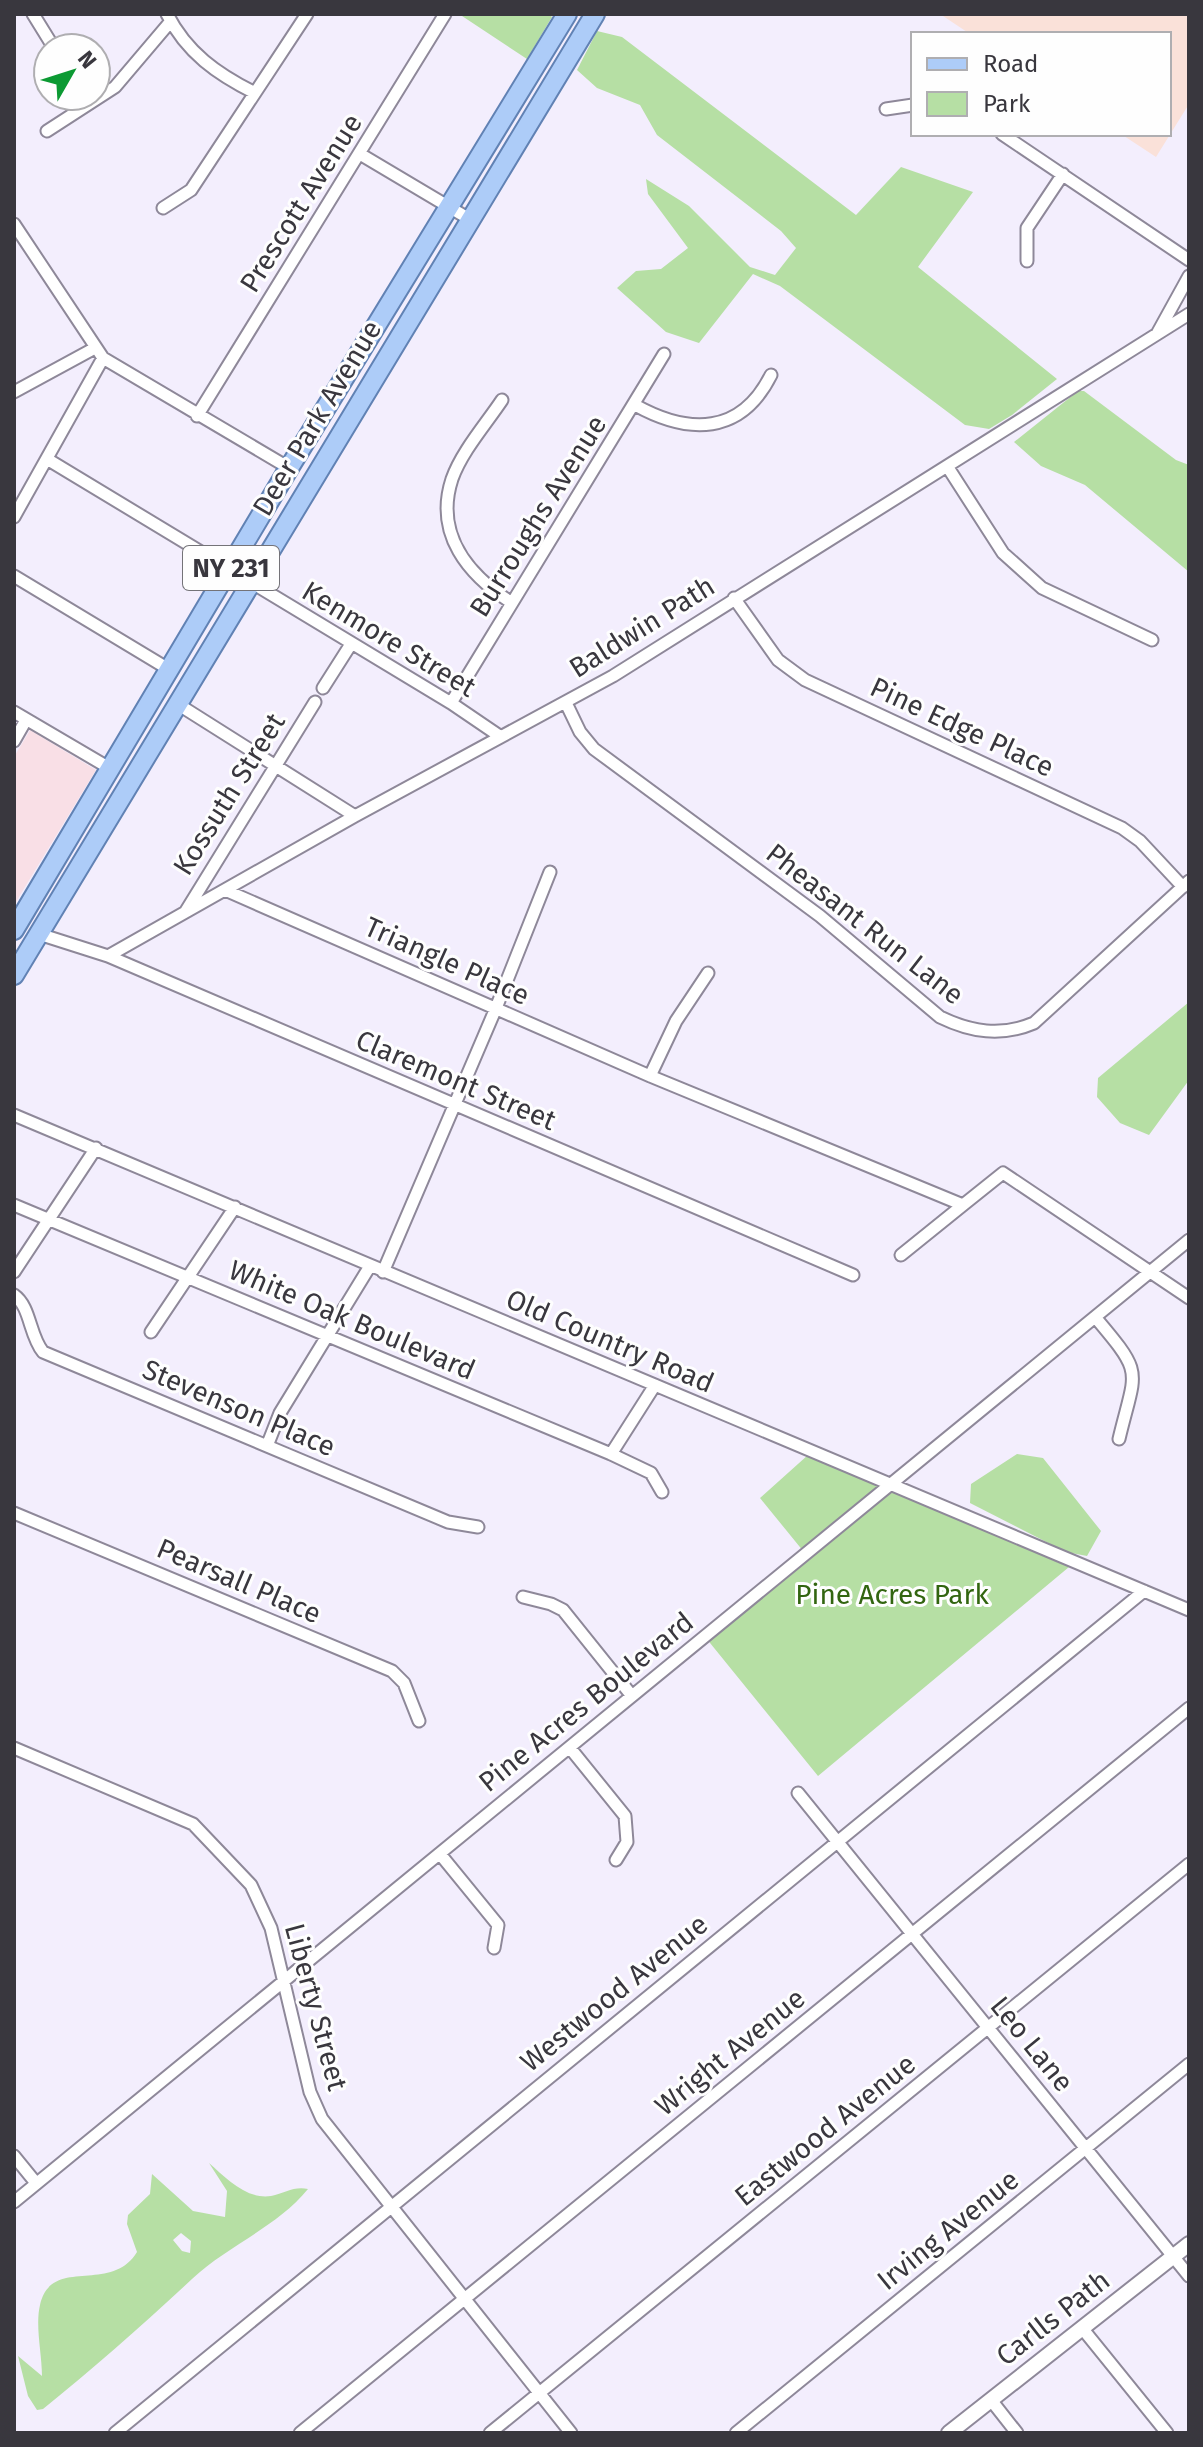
<svg xmlns="http://www.w3.org/2000/svg" width="1203" height="2447" viewBox="0 0 1203 2447" font-family="'Fira Sans',sans-serif">
<rect width="100%" height="100%" fill="#f3eefd"/>
<!-- commercial -->
<path fill="#f9dfe6" d="M30 730 96 770 14 905V757Z"/>
<!-- education -->
<path fill="#fae1d9" d="M940 14H1189V104L1156 157 1121 134H1169V34H970Z"/>
<!-- green -->
<path fill="#b6dfa4" fill-rule="evenodd" d="M459 14H549L552 17 527 59Z
M597 31 622 37 856 215 901 167 973 192 918 267 1057 379 1012 415 989 429 965 425 780 286 753 274 699 343 666 332 617 288 636 271 661 269 688 248 648 194 646 179 689 206 750 267 775 275 796 248 781 231 657 135 640 105 597 88 577 70Z
M1078 391H1084L1176 460 1189 465V572L1085 485 1041 466 1014 442Z
M1189 1002V1080L1149 1135 1120 1123 1097 1097 1098 1078Z
M1017 1454 1043 1458 1101 1531 1087 1556 1066 1552 970 1503 971 1484Z
M808 1455 1069 1567 818 1776 706 1638 808 1557 760 1498Z
M209 2163C226 2178 247 2200 271 2196 285 2193 294 2186 308 2189 276 2228 228 2245 192 2279 144 2324 95 2367 43 2409L37 2410 28 2396 18 2356 42 2376C42 2354 35 2326 40 2305 51 2255 111 2295 137 2252L127 2224 128 2215 150 2194 152 2174 193 2211 225 2217 227 2191ZM181 2233 191 2241 190 2253 182 2251 173 2240Z"/>
<g fill="none" stroke-linecap="round" stroke-linejoin="round">
<!-- minor casing -->
<g stroke="#8e8899" stroke-width="15">
<path id="minor" d="M33 14 54 48
M167 14C187 53 217 74 255 93
M886 109 913 105
M47 131 115 87 171 21
M1002 134 1189 260
M360 154 471 220
M163 208 191 190 307 14
M14 224 103 358 289 468
M1027 261V228L1063 174
M1157 334 1189 276
M14 392 95 348
M502 400C486 424 462 451 452 479 434 534 468 575 512 603
M635 405C689 435 741 435 771 375
M197 416 445 14
M47 459 451 703 501 737
M947 466 1003 553 1042 588 1152 640
M14 517 103 358
M14 576 170 670
M734 598 778 660 805 680 1122 828 1140 841 1183 887
M323 688 351 644
M176 703 355 816
M451 703 664 354
M566 703 580 732 594 749 820 916 940 1017C971 1032 1001 1037 1034 1023L1189 881
M14 712 111 769
M14 741 26 720
M225 890 650 1076 963 1205 901 1255
M186 911 315 702
M39 934 108 956 853 1275
M108 956 355 816 613 676 1189 314
M650 1076 676 1021 708 973
M14 1115 1189 1610
M14 1205 611 1454 651 1473 662 1492
M963 1205 1003 1173 1189 1298
M14 1272 96 1148
M383 1272 496 1008 550 872
M14 1295C31 1307 29 1335 43 1352L448 1522 478 1527
M1095 1317C1145 1376 1136 1368 1119 1439
M151 1332 235 1207
M267 1446 280 1413 370 1266
M611 1454 655 1385
M14 1513 392 1671 404 1683 419 1721
M523 1597 551 1604 563 1610 632 1696
M14 1748 193 1824 251 1885 271 1928 310 2092 322 2119 571 2433
M570 1748 625 1816 627 1842 616 1860
M798 1793 1189 2276
M440 1854 498 1925 494 1948
M14 2156 36 2183
M14 2202 1189 1240
M1082 2328 1167 2433
M991 2400 1017 2433
M115 2433 1144 1591
M300 2433 1189 1708
M490 2433 1189 1864
M736 2433 1189 2064"/>
</g>
<!-- tertiary casing -->
<g stroke="#8e8899" stroke-width="18">
<path id="tertiary" d="M949 2433 1189 2244"/>
</g>
<!-- primary casing -->
<g stroke="#6182b4" stroke-width="22">
<path id="primary" d="M14 930 289 468 567 14
M14 975 595 14"/>
</g>
<!-- minor -->
<use href="#minor" stroke="#fff" stroke-width="11"/>
<!-- tertiary -->
<use href="#tertiary" stroke="#fff" stroke-width="14"/>
<!-- primary -->
<use href="#primary" stroke="#adccf8" stroke-width="18"/>
</g>
<g text-anchor="middle" dominant-baseline="central" stroke-width="6" stroke-linejoin="round" paint-order="stroke">
<!-- shield labels -->
<rect fill="#fefefe" stroke="#747378" stroke-width="2" x="183" y="546" width="96" height="44" rx="6"/>
<g font-size="26" font-weight="bold" fill="#39373e">
<text x="231" y="568">NY 231</text>
</g>
<!-- street labels -->
<g font-size="28" fill="#39373e" stroke="#fefefe">
<text transform="translate(301 203) rotate(-58)">Prescott Avenue</text>
<text transform="translate(317 418) rotate(-59)">Deer Park Avenue</text>
<text transform="translate(538 516) rotate(-58)">Burroughs Avenue</text>
<text transform="translate(642 627) rotate(-32)">Baldwin Path</text>
<text transform="translate(389 639) rotate(31)">Kenmore Street</text>
<text transform="translate(962 727) rotate(25)">Pine Edge Place</text>
<text transform="translate(229 794) rotate(-58)">Kossuth Street</text>
<text transform="translate(865 924) rotate(38)">Pheasant Run Lane</text>
<text transform="translate(447 961) rotate(24)">Triangle Place</text>
<text transform="translate(456 1080) rotate(23)">Claremont Street</text>
<text transform="translate(352 1320) rotate(23)">White Oak Boulevard</text>
<text transform="translate(610 1341) rotate(23)">Old Country Road</text>
<text transform="translate(239 1408) rotate(23)">Stevenson Place</text>
<text transform="translate(239 1581) rotate(23)">Pearsall Place</text>
<text transform="translate(586 1702) rotate(-39)">Pine Acres Boulevard</text>
<text transform="translate(614 1993) rotate(-39)">Westwood Avenue</text>
<text transform="translate(316 2007) rotate(75)">Liberty Street</text>
<text transform="translate(1032 2044) rotate(51)">Leo Lane</text>
<text transform="translate(730 2052) rotate(-39)">Wright Avenue</text>
<text transform="translate(825 2130) rotate(-39)">Eastwood Avenue</text>
<text transform="translate(948 2230) rotate(-39)">Irving Avenue</text>
<text transform="translate(1053 2318) rotate(-38)">Carlls Path</text>
</g>
<!-- park labels -->
<g font-size="28" fill="#326510" stroke="#fefefe">
<text x="892" y="1594">Pine Acres Park</text>
</g>
</g>
<!-- border -->
<rect width="1203" height="2447" fill="none" stroke="#39373e" stroke-width="32"/>
<!-- legend -->
<rect x="911" y="32" width="260" height="104" fill="#fefefe" stroke="#afaeb1" stroke-width="2"/>
<rect x="927" y="58" width="40" height="12" fill="#adccf8" stroke="#afaeb1" stroke-width="2"/>
<text x="983" y="72" font-size="24" fill="#39373e">Road</text>
<rect x="927" y="92" width="40" height="24" fill="#b6dfa4" stroke="#afaeb1" stroke-width="2"/>
<text x="983" y="112" font-size="24" fill="#39373e">Park</text>
<!-- north arrow -->
<g transform="translate(72 72) rotate(51)"><circle r="38" fill="#fefefe" stroke="#afaeb1" stroke-width="2"/>
<path d="M0-6L14 30L0 20L-14 30Z" fill="#0c9a33"/>
<text y="-12" font-size="22" font-weight="bold" text-anchor="middle" fill="#39373e">N</text>
</g>
</svg>
